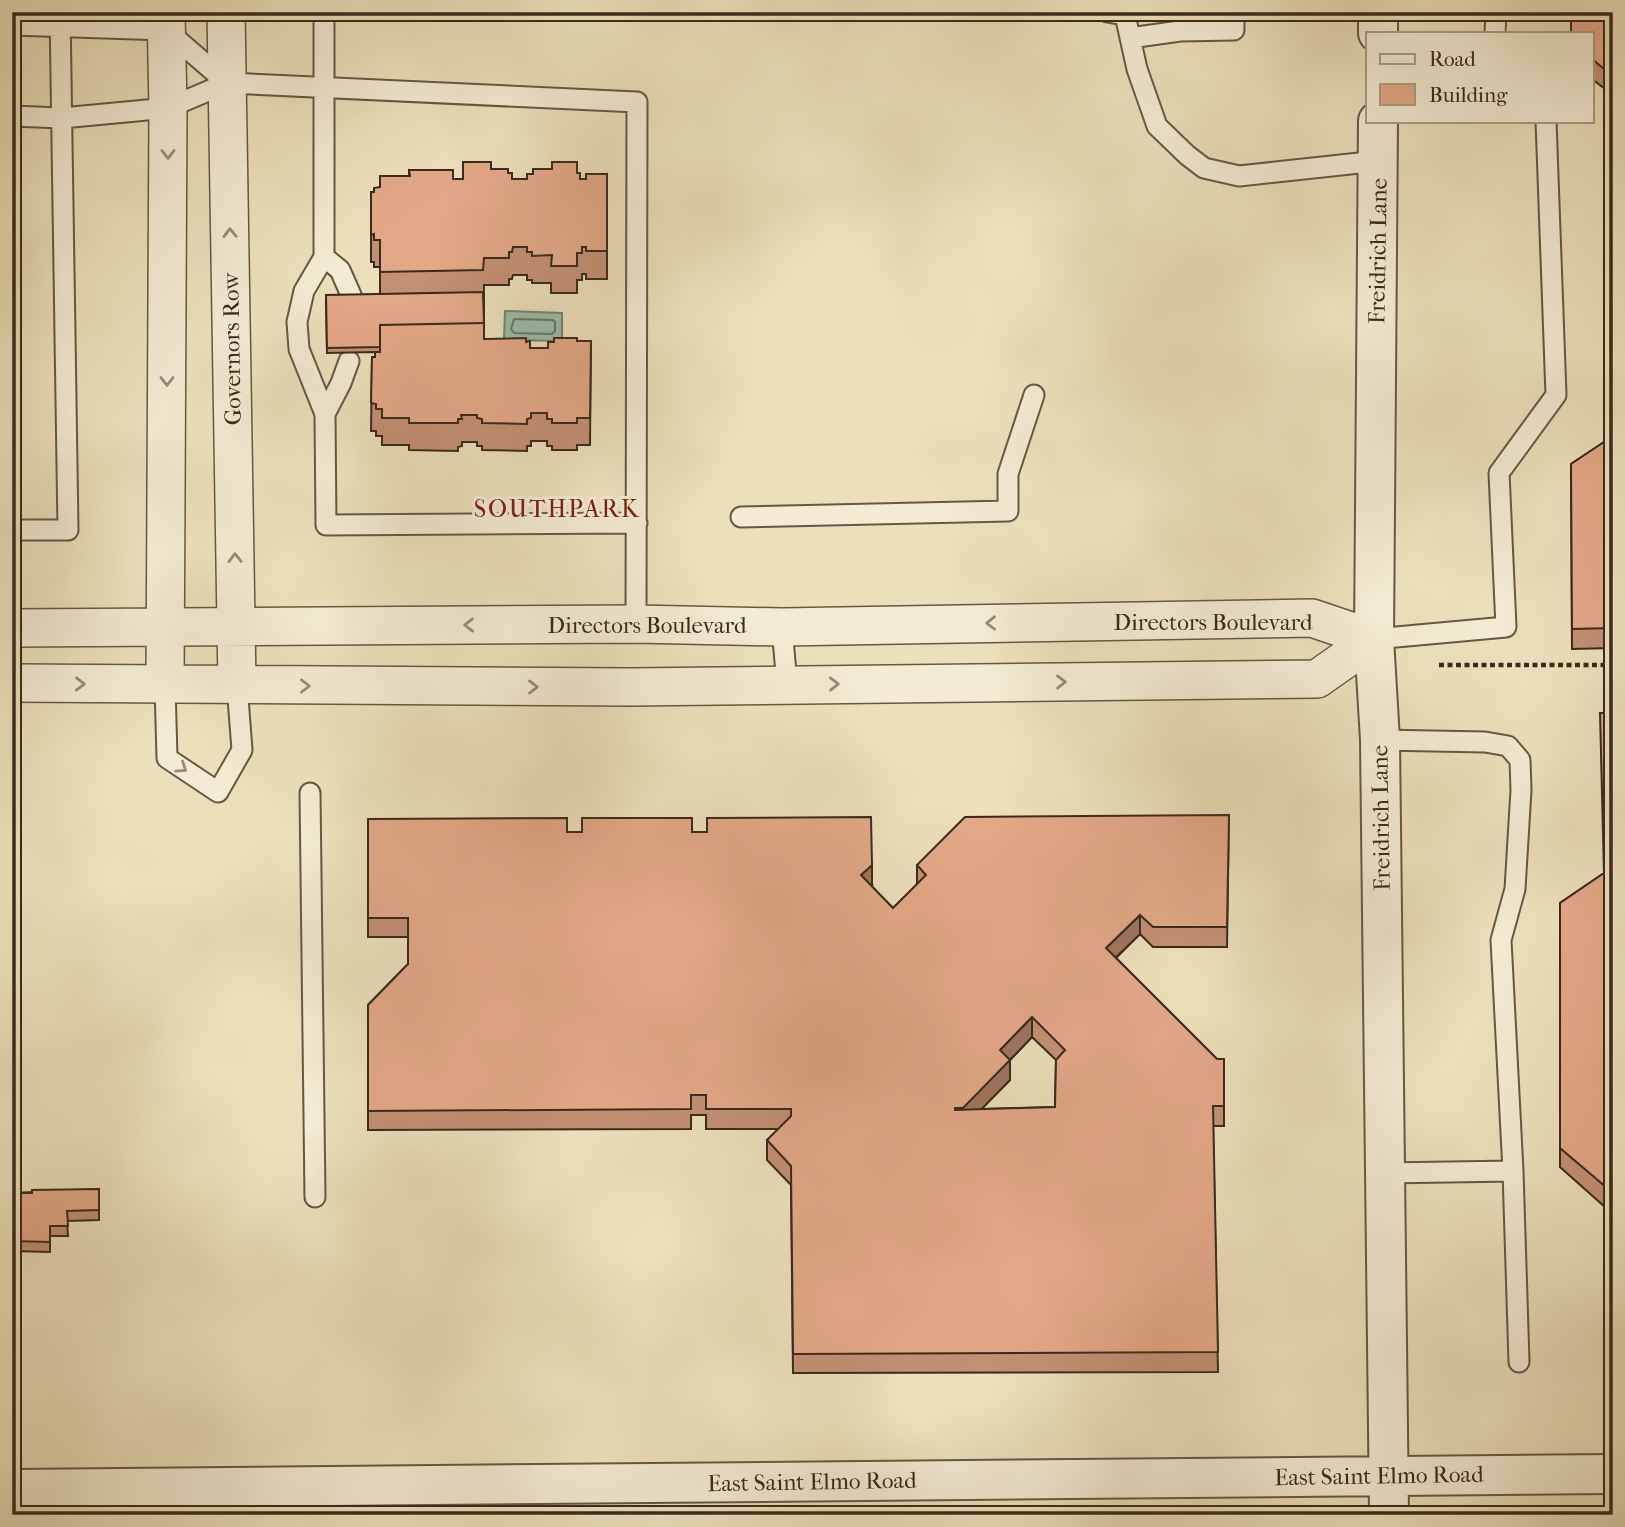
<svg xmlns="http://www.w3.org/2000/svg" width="1625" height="1527" viewBox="0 0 1625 1527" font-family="'IM FELL French Canon',serif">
<rect width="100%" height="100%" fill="#ece0bc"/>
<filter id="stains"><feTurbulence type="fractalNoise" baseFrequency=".00286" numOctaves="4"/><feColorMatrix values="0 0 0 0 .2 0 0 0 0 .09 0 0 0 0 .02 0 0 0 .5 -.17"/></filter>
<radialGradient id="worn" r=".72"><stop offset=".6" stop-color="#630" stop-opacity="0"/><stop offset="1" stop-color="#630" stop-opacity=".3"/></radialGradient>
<!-- water -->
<path fill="#99bdac" stroke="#738272" stroke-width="2" d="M505 311 562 313V341L504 340Z"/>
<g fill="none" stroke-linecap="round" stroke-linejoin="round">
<!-- shore -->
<path stroke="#6a7464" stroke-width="2" d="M514 319 553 320 555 322V331L552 334 514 333 511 329Z"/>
<!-- service casing -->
<g stroke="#665844" stroke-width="23">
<path id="service" d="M324 12V257L304 291 297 322 299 349 325 414 326 525 637 523
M1107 12 1125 15 1137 69 1157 126 1187 155 1204 168 1239 176 1378 161
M12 25 166 30 226 82
M1495 33 1496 12
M1130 38 1180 31 1234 30V12
M12 116 62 118 168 108 227 83 637 102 636 624
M324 257 340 270 351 295
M325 414 341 383 349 361
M741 517 1008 511V474L1034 395
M12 530H68L60 12
M782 627 787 685
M1374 639 1506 627 1499 473 1556 395 1546 121
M165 685 167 758 218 792 242 750 237 685
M1380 740 1485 742 1508 746 1520 760 1521 790 1515 889 1501 940 1513 1171 1519 1362
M310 793 315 1197
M1385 1173 1513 1171"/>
</g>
<!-- minor casing -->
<g stroke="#665844" stroke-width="40">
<path id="minor" d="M226 12 237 685
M12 628 636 624 782 627 1312 618 1374 639
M12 683 630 687 1317 679 1374 639
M165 685 168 108 166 12"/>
</g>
<!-- tertiary casing -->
<g stroke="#665844" stroke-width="42">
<path id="tertiary" d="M1378 12V33
M1378 121 1374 639 1380 740 1389 1515
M12 1489 1613 1474"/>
</g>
<!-- path -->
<path stroke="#3a2a1c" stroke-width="4.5" stroke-dasharray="5 3.5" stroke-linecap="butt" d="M1439 665H1613"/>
<!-- service -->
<use href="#service" stroke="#f3ebd3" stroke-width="19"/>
<!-- minor -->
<use href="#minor" stroke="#f3ebd3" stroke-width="37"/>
<!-- tertiary -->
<use href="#tertiary" stroke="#f3ebd3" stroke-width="38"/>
</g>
<!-- wall -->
<path fill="#c39075" stroke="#3a2a1c" stroke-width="2" fill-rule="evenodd" d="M1613 12 1609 92 1592 79V33Z
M491 169 508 173 512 179H527L577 173 580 179H586L607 174V279H586V274H582V280H577V293H551V283H532V280H527V275H513L512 279H509V285H484V339L526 342 530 348H548L577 341H591L590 445H577V450H552V446H547V441H531V446H527V451L482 450V446H477V442H462V446L458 447V451L409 450V445H382V436H376V431H371L372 357H375V352L327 353 326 300 380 294V267H374V262H371V192H374L380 187 409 176V170L453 179H463Z
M1613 436V648L1572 649 1571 464Z
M1613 713V1365H1606V1208L1560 1167V903L1604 873Z
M1229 815 1227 947H1153L1140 934 1116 958 1217 1059H1224V1126H1213L1218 1372 793 1373 791 1185 767 1160V1140L779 1129H706V1115H691V1129L368 1130V1005L408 964V937H368V819L567 832H692L872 885 871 886 893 908 917 885V865ZM1032 1037 1056 1060 1055 1107 981 1109 1010 1080V1060Z
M99 1189V1220L67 1221 68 1236H50V1252L12 1251V1193Z"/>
<!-- shaded-wall -->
<path fill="#9f765f" stroke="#3a2a1c" stroke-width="2" d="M872 865V885L861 895V875Z
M1140 915V934L1106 967V948Z
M1032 1017V1037L1010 1060V1080L963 1128V1108L1000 1050Z"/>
<!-- building -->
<path fill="#e3a888" stroke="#3a2a1c" stroke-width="2" fill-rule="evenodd" d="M1571 12H1613V232L1609 73 1592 59V33H1571Z
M463 162H491V169H508V173H512V179H527V174H533V169H552V162H577V173H580V179H586V174H607V251H586V247H582V253H577V266H551L552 255 532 256V252H527V247H513L512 252H509V258H484L483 270 380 272V240H374V234L371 235V192H374V188L380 187V176H410L409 170H453V179H463Z
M483 292 484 323 380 325V347L327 348 326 295Z
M484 323V339L526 338V342L530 341V348H548V342H554V338H577V341H591L590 418H577V423H552V419H547V413H531V418L527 419V424L482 423V419L477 418V415H461L462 419H458V423H409V418H382V409H376V404L371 403 372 357H375V352H380V325Z
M1613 436V628L1572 629 1571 464Z
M1600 713H1613V1345H1606L1607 1188 1560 1148V903L1604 873Z
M1229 815 1227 927H1153L1140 915 1106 948 1217 1059H1224V1106H1213L1218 1352 793 1354 791 1166 767 1140 791 1116V1109H706V1095H691V1109L368 1111V1005L408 964V918H368V819L567 818V832H582V818H692V832H707V818L871 817 872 865 861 875 893 908 926 875 917 865 965 817ZM1032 1017 1065 1050 1056 1060 1055 1107 955 1110V1108H963L1010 1060 1000 1050Z
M99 1189V1210L67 1211 68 1226H50V1242L12 1241V1193H32V1190Z"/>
<!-- one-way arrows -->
<defs><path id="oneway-chevron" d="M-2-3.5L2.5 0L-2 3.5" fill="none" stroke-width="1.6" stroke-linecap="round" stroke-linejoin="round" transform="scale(1.75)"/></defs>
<g stroke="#968a78">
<use href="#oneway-chevron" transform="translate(168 154) rotate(90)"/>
<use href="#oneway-chevron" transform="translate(230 233) rotate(-91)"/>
<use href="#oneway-chevron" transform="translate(167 381) rotate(90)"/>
<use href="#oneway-chevron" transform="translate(235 558) rotate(-91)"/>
<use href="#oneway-chevron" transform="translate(991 623) rotate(179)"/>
<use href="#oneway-chevron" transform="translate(469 625) rotate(180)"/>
<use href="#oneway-chevron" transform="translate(1061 682) rotate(-1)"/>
<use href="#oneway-chevron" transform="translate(80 684) rotate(1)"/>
<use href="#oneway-chevron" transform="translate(834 684) rotate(-1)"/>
<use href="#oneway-chevron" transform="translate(305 686)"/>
<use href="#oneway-chevron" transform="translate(533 687)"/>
<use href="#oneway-chevron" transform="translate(182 768) rotate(34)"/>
</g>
<g text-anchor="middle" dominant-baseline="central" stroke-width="6" stroke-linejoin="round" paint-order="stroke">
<!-- street labels -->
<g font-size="23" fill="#3a2a1c" stroke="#f3ebd3">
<text transform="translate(1378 251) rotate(-89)">Freidrich Lane</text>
<text transform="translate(232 349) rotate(-91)">Governors Row</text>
<text x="1213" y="622">Directors Boulevard</text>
<text x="647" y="625">Directors Boulevard</text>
<text transform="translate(1381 818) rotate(-91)">Freidrich Lane</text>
<text transform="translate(1379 1476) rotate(-1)">East Saint Elmo Road</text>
<text transform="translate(812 1482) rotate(-1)">East Saint Elmo Road</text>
</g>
<!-- neighbourhood labels -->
<g font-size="24" letter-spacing="2" fill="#7a1f14" stroke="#f3ebd3">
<text x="557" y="509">SOUTHPARK</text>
</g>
</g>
<!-- margin -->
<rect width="1625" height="1527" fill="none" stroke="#ece0bc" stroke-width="42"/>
<rect x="14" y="14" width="1597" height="1499" fill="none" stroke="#3a2a1c" stroke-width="3.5"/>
<rect x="21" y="21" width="1583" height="1485" fill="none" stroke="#3a2a1c" stroke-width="2"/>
<!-- legend -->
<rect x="1366" y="32" width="228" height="91" fill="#f3ebd3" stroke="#a99e8a" stroke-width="2"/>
<rect x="1380" y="54" width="35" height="10" fill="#f3ebd3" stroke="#a99e8a" stroke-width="2"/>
<text x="1429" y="66" font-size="21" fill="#3a2a1c">Road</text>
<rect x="1380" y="84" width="35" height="21" fill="#e3a888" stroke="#a99e8a" stroke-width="2"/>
<text x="1429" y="102" font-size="21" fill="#3a2a1c">Building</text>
<rect width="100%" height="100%" filter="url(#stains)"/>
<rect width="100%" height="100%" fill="url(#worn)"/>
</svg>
